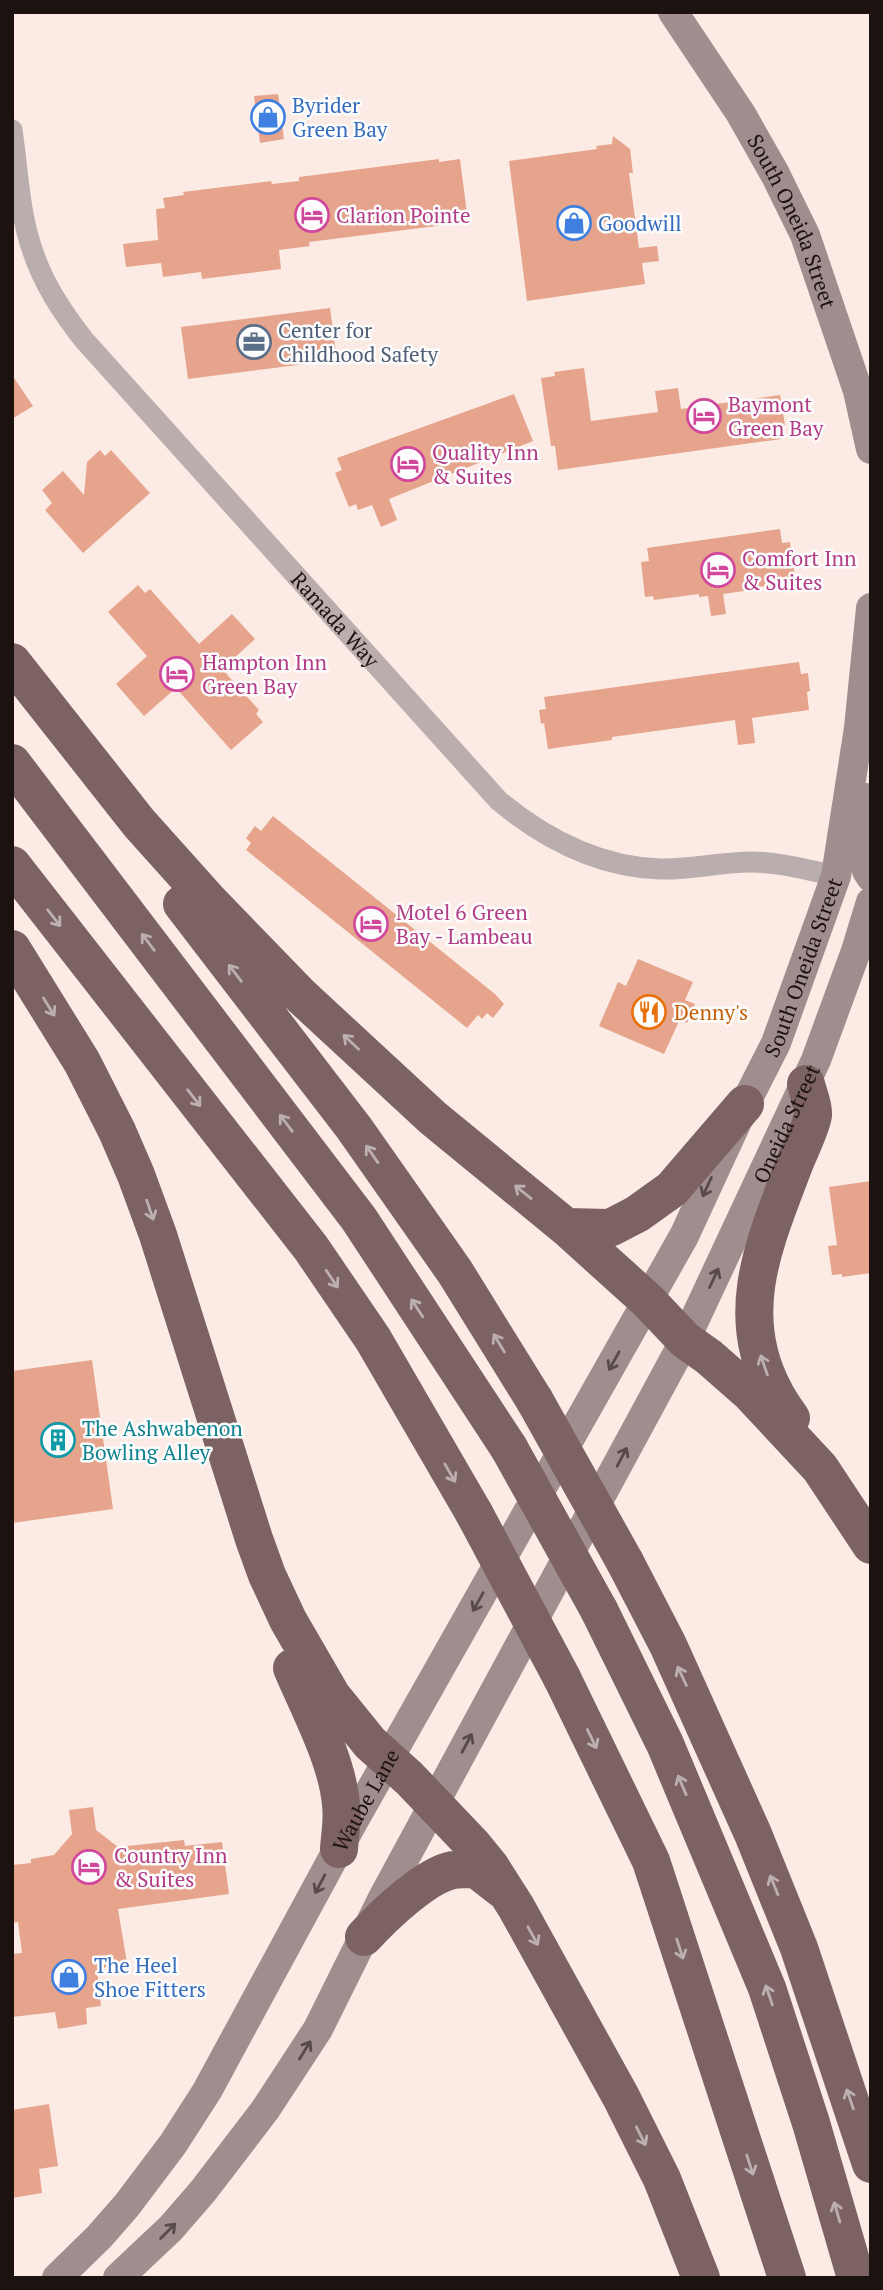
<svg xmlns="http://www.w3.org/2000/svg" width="883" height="2290" viewBox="0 0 883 2290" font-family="'PT Serif',serif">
<rect width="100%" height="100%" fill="#fcebe5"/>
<!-- building -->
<path fill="#e5a48b" d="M278 94 284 139 260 143 254 96Z
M613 136 630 149 633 173H629L639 248 657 246 659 261 642 263 645 284 527 301 509 161 597 149 596 146 612 144Z
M439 159V162L460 159 468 222 309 242 310 246 279 250 281 269 202 279 201 272 163 277 161 263 126 267 123 244 158 240 156 209 165 208 163 198 184 195 183 192 271 181 272 184 299 181V177Z
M330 308 337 360 188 379 181 327Z
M584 368 591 421 658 412 655 391 678 388 681 409 780 395 785 425H779L781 439 558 470 555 446H551L541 378 555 376 554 372Z
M12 375 33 406 12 419Z
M514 394 533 441 389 499 397 520 381 527 372 505 358 510 356 504 349 507 335 473 342 470 337 458Z
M100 450 105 456 111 450 150 493 83 553 45 510 52 503 42 490 63 471 84 495 87 462Z
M780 529 782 543 790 542 795 577 787 578 788 583 743 589 744 591 723 594 726 614 711 616 708 596 699 597V594L654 600 653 596 645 597 641 562 649 561 647 548Z
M138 585 145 593 150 589 199 644 232 614 255 639 222 669 259 710 256 714 263 722 231 750 176 688 144 716 116 684 147 656 108 612Z
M799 662 801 674 808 673 810 691 807 692 809 710 752 718 755 743 738 745 735 720 612 737V740L548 749 544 723 541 724 539 710 546 709 544 697Z
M273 816 495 994 504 1004 493 1018 487 1013 482 1019 478 1015 467 1028 246 850 251 843 246 838 255 826 261 831Z
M638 959 693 982 685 1000 695 1004 687 1023 680 1019 664 1054 599 1026 618 982 626 986Z
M871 1181V1273L842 1277V1274L832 1275 828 1246 837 1245 829 1187Z
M92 1360 113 1509 12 1523V1371Z
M93 1807 96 1830 118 1847 184 1840 185 1846 222 1842 229 1894 118 1909 127 1963 97 1969 101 2006 86 2008 87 2024 58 2029 55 2012 12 2017V1954L22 1953 18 1922 12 1923V1865L31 1863V1859L54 1855 72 1834 69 1810Z
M49 2104 58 2166 39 2169 42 2193 12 2198V2110Z"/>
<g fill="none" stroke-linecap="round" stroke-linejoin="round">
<!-- street -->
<path stroke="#baadad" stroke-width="21" id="s1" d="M12 130C18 170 19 213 33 252 44 285 63 313 84 340L499 801C545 839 598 867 660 869 691 870 721 862 751 862 780 862 808 870 836 876"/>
<!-- secondary -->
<g stroke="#a08d8d" stroke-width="30">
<path id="s2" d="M673 12 741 114 775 174 805 235 858 391 871 449"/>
<path d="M866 798 862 820 867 871 871 877"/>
<path id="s3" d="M57 2278 99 2237 127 2205 173 2144 207 2091 350 1827 684 1236 745 1104 776 1043 836 876 859 728 871 608"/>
<path id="s4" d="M118 2278 171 2228 203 2191 265 2110 318 2029 383 1898 685 1340 816 1060 856 951 871 902"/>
</g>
<!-- highway -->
<path stroke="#7c6263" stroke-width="38" d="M12 662 139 823 208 900 300 995 433 1118 566 1227 648 1301 685 1340 709 1357 750 1393 820 1468 871 1545
M12 763 359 1219 509 1448
M12 865 311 1248 373 1339 474 1513
M182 904 354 1128 455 1272 535 1401
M12 949 82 1062 117 1131 136 1175 158 1235 254 1539 267 1575 288 1620 332 1696 370 1743 409 1778 472 1844 490 1866 516 1907 621 2097 662 2179 701 2278
M566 1227 610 1228 637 1214 672 1189 745 1104
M791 1418C785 1409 778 1400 774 1391 733 1314 764 1244 792 1170 797 1155 811 1129 813 1115 814 1106 808 1093 806 1084
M625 1562 668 1645 753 1834 799 1948 871 2164
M599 1610 665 1744 767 1988 811 2123 856 2278
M292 1668C309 1708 338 1762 341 1805 343 1820 340 1834 339 1849
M562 1678 651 1861 787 2278
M364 1937C383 1916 426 1875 453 1870 461 1869 468 1869 476 1869L503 1890"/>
<!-- highway-bridge -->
<path stroke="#7c6263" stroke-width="38" d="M535 1401 625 1562
M509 1448 599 1610
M474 1513 562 1678"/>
</g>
<!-- one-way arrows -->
<defs><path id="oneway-shaft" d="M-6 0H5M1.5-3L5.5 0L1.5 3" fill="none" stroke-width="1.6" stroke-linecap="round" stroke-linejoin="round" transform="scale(1.75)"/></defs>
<g stroke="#bcafb0">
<use href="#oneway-shaft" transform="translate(54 918) rotate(52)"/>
<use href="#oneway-shaft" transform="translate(148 942) rotate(-127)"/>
<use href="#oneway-shaft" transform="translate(235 973) rotate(-127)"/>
<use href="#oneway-shaft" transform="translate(49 1007) rotate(58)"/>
<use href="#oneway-shaft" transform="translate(351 1042) rotate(-137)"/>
<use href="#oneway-shaft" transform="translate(194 1098) rotate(52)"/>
<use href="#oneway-shaft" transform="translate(286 1123) rotate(-127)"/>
<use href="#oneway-shaft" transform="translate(372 1154) rotate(-125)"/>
<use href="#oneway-shaft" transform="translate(523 1192) rotate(-141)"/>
<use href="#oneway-shaft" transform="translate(150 1210) rotate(71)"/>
<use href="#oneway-shaft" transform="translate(332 1279) rotate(56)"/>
<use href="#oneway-shaft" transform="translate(417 1308) rotate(-123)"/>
<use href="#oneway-shaft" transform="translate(499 1343) rotate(-121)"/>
<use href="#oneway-shaft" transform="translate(764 1365) rotate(-109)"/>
<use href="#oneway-shaft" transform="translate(450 1473) rotate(60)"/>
<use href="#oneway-shaft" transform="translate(682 1676) rotate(-115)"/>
<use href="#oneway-shaft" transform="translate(592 1739) rotate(64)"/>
<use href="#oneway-shaft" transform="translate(682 1785) rotate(-113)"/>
<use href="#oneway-shaft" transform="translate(774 1885) rotate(-112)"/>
<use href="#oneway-shaft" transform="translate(533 1936) rotate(61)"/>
<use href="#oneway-shaft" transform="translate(680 1949) rotate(72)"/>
<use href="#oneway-shaft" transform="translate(769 1995) rotate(-109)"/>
<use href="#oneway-shaft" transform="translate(850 2099) rotate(-109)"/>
<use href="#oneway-shaft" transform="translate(641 2136) rotate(63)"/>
<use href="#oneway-shaft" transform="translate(750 2165) rotate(72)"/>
<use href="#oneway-shaft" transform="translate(837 2212) rotate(-106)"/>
</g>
<g stroke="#574a48">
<use href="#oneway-shaft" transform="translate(707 1187) rotate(115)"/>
<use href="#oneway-shaft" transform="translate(714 1278) rotate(-65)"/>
<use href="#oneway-shaft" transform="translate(614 1361) rotate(119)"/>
<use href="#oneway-shaft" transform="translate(622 1457) rotate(-62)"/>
<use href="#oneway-shaft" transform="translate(478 1602) rotate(119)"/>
<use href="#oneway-shaft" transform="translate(467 1743) rotate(-62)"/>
<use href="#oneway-shaft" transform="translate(320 1884) rotate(118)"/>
<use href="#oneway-shaft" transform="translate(305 2050) rotate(-58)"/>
<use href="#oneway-shaft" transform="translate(168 2231) rotate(-45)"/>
</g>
<!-- icons -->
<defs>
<g id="shop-ring" transform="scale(1.75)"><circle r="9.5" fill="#fcfcfc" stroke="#3f7fe0" stroke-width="1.5"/><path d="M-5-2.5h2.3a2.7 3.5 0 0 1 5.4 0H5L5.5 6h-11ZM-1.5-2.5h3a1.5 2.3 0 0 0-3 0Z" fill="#3f7fe0"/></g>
<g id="hotel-ring" transform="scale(1.75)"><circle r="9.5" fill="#fcfcfc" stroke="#d1479c" stroke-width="1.5"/><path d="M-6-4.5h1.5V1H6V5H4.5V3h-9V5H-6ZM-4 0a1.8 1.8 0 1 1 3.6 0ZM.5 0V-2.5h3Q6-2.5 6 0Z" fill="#d1479c"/></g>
<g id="office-ring" transform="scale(1.75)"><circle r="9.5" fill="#fcfcfc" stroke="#5c6f8a" stroke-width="1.5"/><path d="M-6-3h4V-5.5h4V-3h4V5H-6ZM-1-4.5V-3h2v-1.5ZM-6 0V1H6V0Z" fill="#5c6f8a"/></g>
<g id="restaurant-ring" transform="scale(1.75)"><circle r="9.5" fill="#fcfcfc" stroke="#e8710a" stroke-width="1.5"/><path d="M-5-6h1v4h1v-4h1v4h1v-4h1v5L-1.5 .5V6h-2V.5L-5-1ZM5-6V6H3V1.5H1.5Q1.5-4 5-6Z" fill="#e8710a"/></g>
<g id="building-ring" transform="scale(1.75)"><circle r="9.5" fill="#fcfcfc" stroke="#0f9aa8" stroke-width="1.5"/><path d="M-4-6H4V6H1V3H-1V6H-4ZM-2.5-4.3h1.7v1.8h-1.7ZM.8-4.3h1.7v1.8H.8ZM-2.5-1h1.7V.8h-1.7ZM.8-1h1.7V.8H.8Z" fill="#0f9aa8"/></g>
</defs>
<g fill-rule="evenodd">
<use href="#shop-ring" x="268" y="117"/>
<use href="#hotel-ring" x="312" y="215"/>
<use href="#shop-ring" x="574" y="223"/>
<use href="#office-ring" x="254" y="342"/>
<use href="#hotel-ring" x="704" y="416"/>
<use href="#hotel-ring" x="408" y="464"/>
<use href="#hotel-ring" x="718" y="570"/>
<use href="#hotel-ring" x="177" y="674"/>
<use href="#hotel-ring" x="371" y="924"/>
<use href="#restaurant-ring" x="649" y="1012"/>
<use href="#building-ring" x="58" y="1440"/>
<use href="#hotel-ring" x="89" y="1867"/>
<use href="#shop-ring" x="69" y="1977"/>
</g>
<g text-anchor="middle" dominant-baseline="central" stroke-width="5" stroke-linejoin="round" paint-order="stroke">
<!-- shop labels -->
<g font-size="21" fill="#366cbe" stroke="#fcfcfc" text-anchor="start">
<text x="292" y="105">Byrider<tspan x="292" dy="24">Green Bay</tspan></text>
<text x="598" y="223">Goodwill</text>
<text x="94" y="1965">The Heel<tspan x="94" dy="24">Shoe Fitters</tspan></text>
</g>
<!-- hotel labels -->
<g font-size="21" fill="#b23c85" stroke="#fcfcfc" text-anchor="start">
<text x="336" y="215">Clarion Pointe</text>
<text x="728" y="404">Baymont<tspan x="728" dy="24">Green Bay</tspan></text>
<text x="432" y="452">Quality Inn<tspan x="432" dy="24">&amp; Suites</tspan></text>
<text x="742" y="558">Comfort Inn<tspan x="742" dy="24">&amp; Suites</tspan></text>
<text x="202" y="662">Hampton Inn<tspan x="202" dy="24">Green Bay</tspan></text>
<text x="396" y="912">Motel 6 Green<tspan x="396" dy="24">Bay - Lambeau</tspan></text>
<text x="114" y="1855">Country Inn<tspan x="114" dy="24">&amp; Suites</tspan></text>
</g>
<!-- street labels -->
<g font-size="21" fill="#1c1310" stroke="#fcfcfc">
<text stroke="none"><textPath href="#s2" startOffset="242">South Oneida Street</textPath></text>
<text stroke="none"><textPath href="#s1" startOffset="602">Ramada Way</textPath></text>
<text stroke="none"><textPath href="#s3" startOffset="1514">South Oneida Street</textPath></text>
<text stroke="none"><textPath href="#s4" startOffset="1340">Oneida Street</textPath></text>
<text stroke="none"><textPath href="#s3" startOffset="572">Waube Lane</textPath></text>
</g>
<!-- service labels -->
<g font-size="21" fill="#4e5e75" stroke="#fcfcfc" text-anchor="start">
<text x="278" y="330">Center for<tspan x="278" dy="24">Childhood Safety</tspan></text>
</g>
<!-- food labels -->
<g font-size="21" fill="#c56008" stroke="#fcfcfc" text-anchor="start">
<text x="674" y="1012">Denny's</text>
</g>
<!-- culture labels -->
<g font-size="21" fill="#0d838f" stroke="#fcfcfc" text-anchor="start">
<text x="82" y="1428">The Ashwabenon<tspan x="82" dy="24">Bowling Alley</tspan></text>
</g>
</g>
<!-- border -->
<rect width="883" height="2290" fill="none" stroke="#1c1310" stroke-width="28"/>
</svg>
